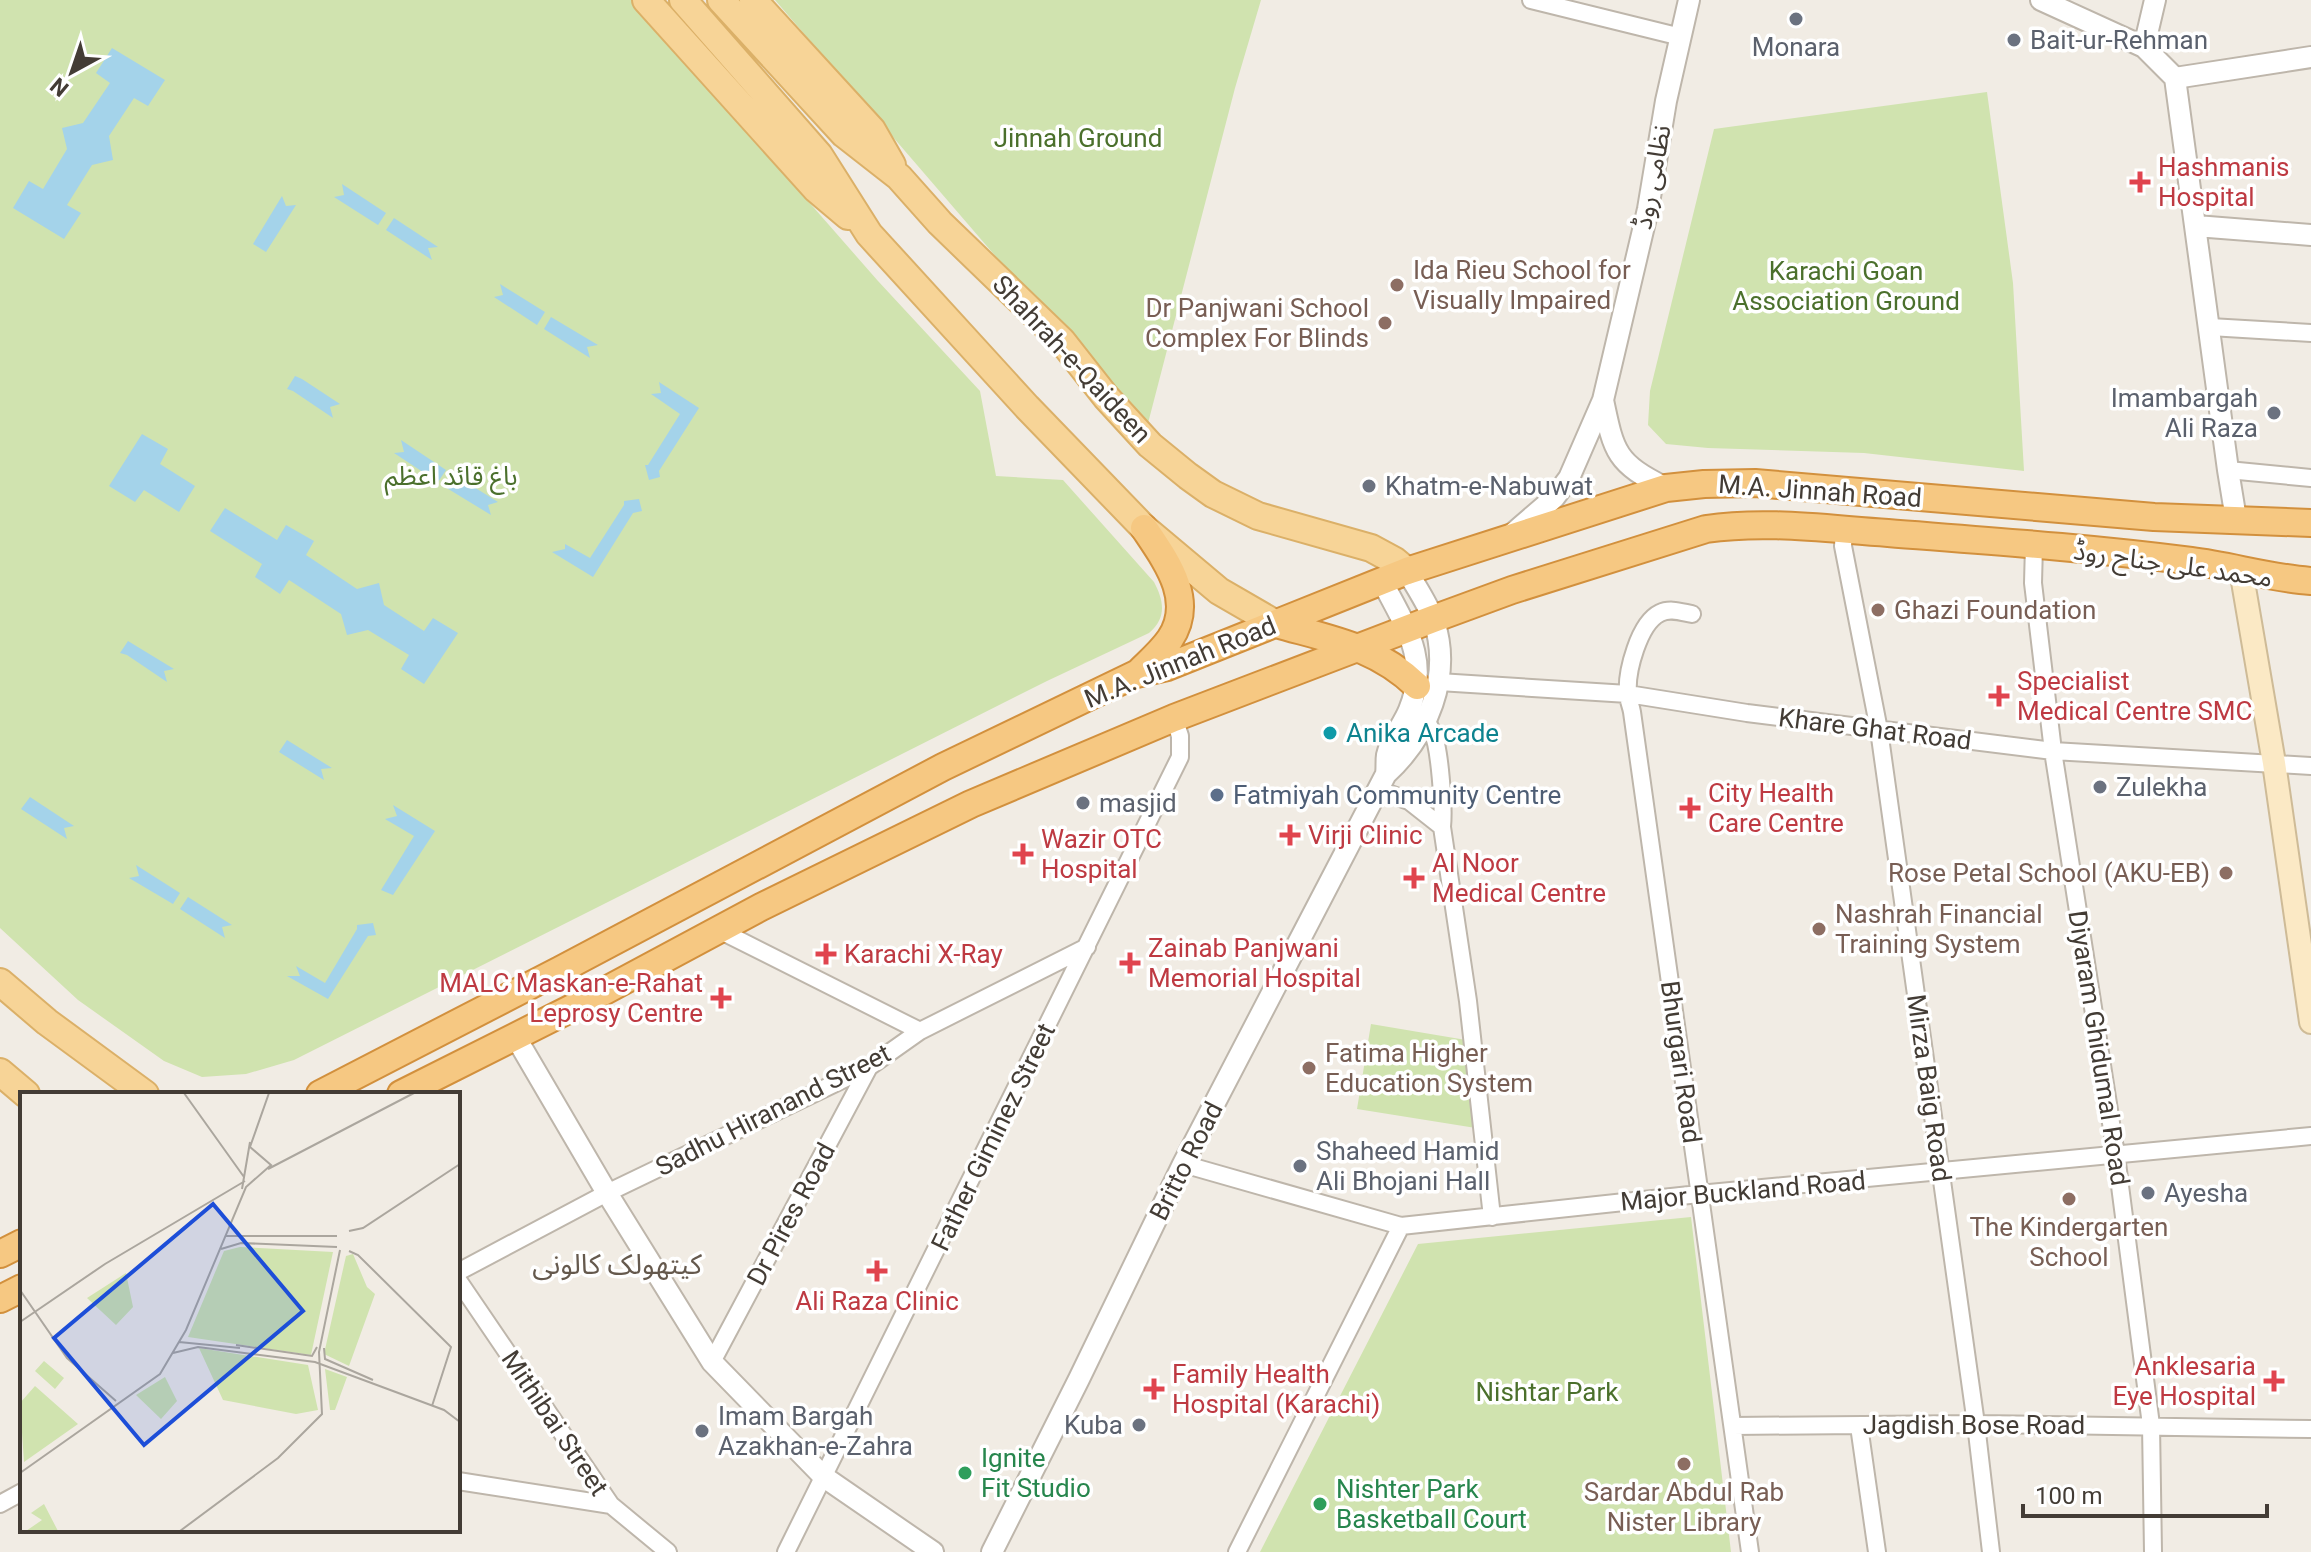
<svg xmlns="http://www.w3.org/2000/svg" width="2311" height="1552" viewBox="0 0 2311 1552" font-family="Roboto,'Noto Sans Arabic',sans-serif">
<rect width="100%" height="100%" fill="#f1ece4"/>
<!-- green -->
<path fill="#d0e3af" d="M0 0H632L878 281 980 391 996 476 1063 480 1154 582C1164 601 1167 618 1149 633L1047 681 294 1060 246 1074 202 1077 164 1061 78 1000 0 928Z
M775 0H1261L1235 88 1146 431Z
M1987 92 2013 283 2024 471 1864 453 1708 448 1666 444 1648 425 1650 391 1714 129Z
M1371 1024 1472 1041 1482 1129 1357 1109Z
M1691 1217 1731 1552H1260L1418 1244Z"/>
<!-- water -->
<path fill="#a4d3ea" d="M112 48 165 80 148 106 134 98 109 136 113 160 92 165 67 205 81 213 64 239 13 208 29 181 43 189 67 149 62 128 83 123 110 83 96 73Z
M342 184 386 213 378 225 334 197 344 195Z
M282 196 286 206 296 205 266 252 253 244Z
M394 218 438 247 428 248 432 260 386 230Z
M500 284 545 312 537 325 494 297 503 295Z
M551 317 598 345 587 347 590 358 544 329Z
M295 376 302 379 340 404 330 407 333 418 293 391 287 389Z
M659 382 699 408 659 471 660 477 649 480 645 465H648L680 414 651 394 661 393Z
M142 434 168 449 160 464 195 486 179 512 144 490 135 502 109 486Z
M401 440 446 470 438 482 394 453 404 452Z
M453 474 498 502 488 505 491 515 445 487Z
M639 499 642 511 633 513 593 577 552 552 565 549V544L590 558 624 505V501Z
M225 508 277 540 286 525 314 541 306 555 357 589 379 583 384 605 424 631 433 618 458 633 424 684 401 669 409 655 368 630 347 635 341 614 289 580 280 594 255 577 262 564 210 531Z
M128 641 174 669 164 671 167 682 127 655 120 653Z
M287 740 332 768 321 769 324 780 279 752Z
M30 797 74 826 64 828 67 839 21 809Z
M393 805 435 831 393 895 381 890 414 836 385 819 397 816Z
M136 865 180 893 173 904 129 878 139 876Z
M188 897 232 925 222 927 225 938 180 909Z
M373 923 376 935 368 936 328 999 287 976H300L296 966 325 983 357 929V925Z"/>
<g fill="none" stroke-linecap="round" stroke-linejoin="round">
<!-- minor casing -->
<g stroke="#beb6ab" stroke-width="20">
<path id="minor" d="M1531 0 1681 37
M2210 327 2311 333
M2228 470 2311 478
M1844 530 1843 546 1879 730 1976 1424 1991 1552
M2034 545 2033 583 2053 751 2116 1155 2151 1425 2153 1552
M1692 614C1681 612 1670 608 1660 613 1639 623 1626 672 1628 694 1628 700 1631 706 1632 712L1750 1552
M1439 682 1628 694 1747 713 2053 751 2311 766
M1418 717C1425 721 1429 724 1432 731 1440 747 1444 808 1442 827L1468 1001 1492 1217
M1379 790 1409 801 1442 827
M719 930 920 1031
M1183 1164 1401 1226 1699 1194 2311 1136
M458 1272 607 1193 869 1067 920 1031 1087 947
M458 1280 611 1505 668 1552
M712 1362 869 1067
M1733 1426 1976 1424 2311 1429
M1859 1426 1877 1552
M458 1481 611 1505
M0 1504 22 1492
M786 1552 1180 757V736L1174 718
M1237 1552 1401 1226"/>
</g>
<!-- tertiary casing -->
<g stroke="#beb6ab" stroke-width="24">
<path id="tertiary" d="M2041 0 2144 47 2175 78 2228 470 2236 519
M2144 47 2155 0
M2175 78 2311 57
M2196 226 2311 235
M1603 400C1614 453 1616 463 1666 488
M1511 535 1554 498 1569 478 1603 400 1648 209 1666 101 1689 0
M1382 581C1405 626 1430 659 1409 710 1403 725 1390 740 1387 755 1386 761 1387 768 1386 774
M515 1036 607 1193 712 1362 824 1477 933 1552
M992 1552 1079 1379 1183 1164 1386 774C1428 736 1452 676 1434 621 1428 604 1416 587 1407 571"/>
</g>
<!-- secondary casing -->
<g stroke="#cebb97" stroke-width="26">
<path id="secondary" d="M2241 570 2274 763 2311 1022"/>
</g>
<!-- primary casing -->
<g stroke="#dbb068" stroke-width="30">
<path id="primary" d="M646 0 816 189 848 216
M683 0 819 155 869 234 1027 407 1144 528 1219 591 1276 624
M721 0 844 134 899 177 940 223 1062 341 1106 397 1150 445 1188 476 1213 494 1258 516 1371 548 1395 561 1407 571
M753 0 872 130 892 165
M0 982 47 1022 145 1094
M0 1072 26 1094"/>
</g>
<!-- trunk casing -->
<g stroke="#d2903d" stroke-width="30">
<path id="trunk" d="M1276 624C1329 639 1376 646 1417 686
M1139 672C1149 662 1161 652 1170 639 1196 600 1166 561 1144 528
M320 1094 560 970 943 767 1136 674 1167 667 1407 571 1666 488 1704 484 1755 483 2154 517 2311 523
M401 1094 584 1002 761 907 971 804 1174 718 1433 619 1512 590 1706 529C1766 520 1827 529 1888 533 1989 541 2090 548 2191 561 2231 566 2270 578 2311 581
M0 1254 22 1243
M0 1299 22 1288"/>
</g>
<!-- minor -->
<use href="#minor" stroke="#fff" stroke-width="16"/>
<!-- tertiary -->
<use href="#tertiary" stroke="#fff" stroke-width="20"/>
<!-- secondary -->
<use href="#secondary" stroke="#fbe9c5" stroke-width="22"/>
<!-- primary -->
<use href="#primary" stroke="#f7d497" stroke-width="26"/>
<!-- trunk -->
<use href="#trunk" stroke="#f6c882" stroke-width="26"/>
</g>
<!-- markers -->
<g fill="#6b7280" stroke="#fff" stroke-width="3">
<circle cx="1796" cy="19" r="8"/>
<circle cx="2014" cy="40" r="8"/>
<circle cx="2274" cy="413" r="8"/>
<circle cx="1369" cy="486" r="8"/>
<circle cx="2100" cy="787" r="8"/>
<circle cx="1083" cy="803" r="8"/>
<circle cx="1300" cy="1166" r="8"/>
<circle cx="2148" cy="1193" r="8"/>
<circle cx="1139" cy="1425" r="8"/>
<circle cx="702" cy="1431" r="8"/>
</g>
<g fill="#e0444e" stroke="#fff" stroke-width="3">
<path d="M2136 170h8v8h8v8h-8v8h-8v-8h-8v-8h8z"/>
<path d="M1995 684h8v8h8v8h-8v8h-8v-8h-8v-8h8z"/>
<path d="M1686 796h8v8h8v8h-8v8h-8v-8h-8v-8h8z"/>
<path d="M1286 823h8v8h8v8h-8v8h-8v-8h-8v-8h8z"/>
<path d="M1019 842h8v8h8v8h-8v8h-8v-8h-8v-8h8z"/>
<path d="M1410 866h8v8h8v8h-8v8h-8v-8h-8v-8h8z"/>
<path d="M822 942h8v8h8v8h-8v8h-8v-8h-8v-8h8z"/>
<path d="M1126 951h8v8h8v8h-8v8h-8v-8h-8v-8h8z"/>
<path d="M717 986h8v8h8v8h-8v8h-8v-8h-8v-8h8z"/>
<path d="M873 1259h8v8h8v8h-8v8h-8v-8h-8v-8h8z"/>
<path d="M2270 1369h8v8h8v8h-8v8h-8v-8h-8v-8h8z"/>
<path d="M1150 1377h8v8h8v8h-8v8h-8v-8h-8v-8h8z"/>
</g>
<g fill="#8d6e63" stroke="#fff" stroke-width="3">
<circle cx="1397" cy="285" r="8"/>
<circle cx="1385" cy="323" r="8"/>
<circle cx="1878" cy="610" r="8"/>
<circle cx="2226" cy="873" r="8"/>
<circle cx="1819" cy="929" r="8"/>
<circle cx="1309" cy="1068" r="8"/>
<circle cx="2069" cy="1199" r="8"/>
<circle cx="1684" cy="1464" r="8"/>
</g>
<circle fill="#0f9aa8" stroke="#fff" stroke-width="3" cx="1330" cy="733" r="8"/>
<circle fill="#5c6f8a" stroke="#fff" stroke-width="3" cx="1217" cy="795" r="8"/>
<g fill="#2e9e5b" stroke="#fff" stroke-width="3">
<circle cx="965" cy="1473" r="8"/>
<circle cx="1320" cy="1504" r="8"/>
</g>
<g text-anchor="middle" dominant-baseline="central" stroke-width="7" stroke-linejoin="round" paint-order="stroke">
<!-- worship labels -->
<g font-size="26" fill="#5b616d" stroke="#fff" text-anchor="start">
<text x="2030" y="40">Bait-ur-Rehman</text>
<text x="1796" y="47" text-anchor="middle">Monara</text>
<text x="2258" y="398" text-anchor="end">Imambargah<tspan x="2258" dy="30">Ali Raza</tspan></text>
<text x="1385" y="486">Khatm-e-Nabuwat</text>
<text x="2116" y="787">Zulekha</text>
<text x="1099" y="803">masjid</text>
<text x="1316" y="1151">Shaheed Hamid<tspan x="1316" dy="30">Ali Bhojani Hall</tspan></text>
<text x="2164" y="1193">Ayesha</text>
<text x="718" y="1416">Imam Bargah<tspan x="718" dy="30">Azakhan-e-Zahra</tspan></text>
<text x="1123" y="1425" text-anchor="end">Kuba</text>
</g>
<!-- park labels -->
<g font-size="26" fill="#4b702c" stroke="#fff">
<text x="1078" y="138">Jinnah Ground</text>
<text x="1846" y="271">Karachi Goan<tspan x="1846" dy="30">Association Ground</tspan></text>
<text x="451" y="476">باغ قائد اعظم</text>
<text x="1547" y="1392">Nishtar Park</text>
</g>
<!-- health labels -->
<g font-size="26" fill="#be3a42" stroke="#fff" text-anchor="start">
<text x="2158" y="167">Hashmanis<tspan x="2158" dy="30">Hospital</tspan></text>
<text x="2017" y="681">Specialist<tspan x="2017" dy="30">Medical Centre SMC</tspan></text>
<text x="1708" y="793">City Health<tspan x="1708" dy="30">Care Centre</tspan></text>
<text x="1308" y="835">Virji Clinic</text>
<text x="1041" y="839">Wazir OTC<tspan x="1041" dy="30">Hospital</tspan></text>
<text x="1432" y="863">Al Noor<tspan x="1432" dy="30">Medical Centre</tspan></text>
<text x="1148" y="948">Zainab Panjwani<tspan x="1148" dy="30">Memorial Hospital</tspan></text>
<text x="844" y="954">Karachi X-Ray</text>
<text x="703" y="983" text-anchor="end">MALC Maskan-e-Rahat<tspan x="703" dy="30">Leprosy Centre</tspan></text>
<text x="877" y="1301" text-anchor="middle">Ali Raza Clinic</text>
<text x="2256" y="1366" text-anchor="end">Anklesaria<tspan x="2256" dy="30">Eye Hospital</tspan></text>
<text x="1172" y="1374">Family Health<tspan x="1172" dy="30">Hospital (Karachi)</tspan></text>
</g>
<!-- street labels -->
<g font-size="26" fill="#433c35" stroke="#fff">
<text transform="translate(1652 177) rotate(-79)">نظامی روڈ</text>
<text transform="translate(1072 359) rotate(47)">Shahrah-e-Qaideen</text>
<text transform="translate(1820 491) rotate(4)">M.A. Jinnah Road</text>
<text transform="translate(2173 564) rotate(8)">محمد علی جناح روڈ</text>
<text transform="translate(1180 662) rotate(-22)">M.A. Jinnah Road</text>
<text transform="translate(1875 729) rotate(7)">Khare Ghat Road</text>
<text transform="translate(2099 1048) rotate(81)">Diyaram Ghidumal Road</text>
<text transform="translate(1681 1062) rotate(82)">Bhurgari Road</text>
<text transform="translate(1929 1088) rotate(82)">Mirza Baig Road</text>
<text transform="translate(773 1110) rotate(-27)">Sadhu Hiranand Street</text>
<text transform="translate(993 1137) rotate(-64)">Father Giminez Street</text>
<text transform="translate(1186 1161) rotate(-63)">Britto Road</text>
<text transform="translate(1743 1191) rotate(-5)">Major Buckland Road</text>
<text transform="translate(791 1214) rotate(-62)">Dr Pires Road</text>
<text transform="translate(555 1423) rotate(56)">Mithibai Street</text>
<text x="1974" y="1425">Jagdish Bose Road</text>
</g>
<!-- education labels -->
<g font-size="26" fill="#785e54" stroke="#fff" text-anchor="start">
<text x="1413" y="270">Ida Rieu School for<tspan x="1413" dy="30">Visually Impaired</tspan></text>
<text x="1369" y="308" text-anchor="end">Dr Panjwani School<tspan x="1369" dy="30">Complex For Blinds</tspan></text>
<text x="1894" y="610">Ghazi Foundation</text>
<text x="2210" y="873" text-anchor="end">Rose Petal School (AKU-EB)</text>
<text x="1835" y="914">Nashrah Financial<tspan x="1835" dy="30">Training System</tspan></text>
<text x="1325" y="1053">Fatima Higher<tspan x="1325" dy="30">Education System</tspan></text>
<text x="2069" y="1227" text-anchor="middle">The Kindergarten<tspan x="2069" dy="30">School</tspan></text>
<text x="1684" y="1492" text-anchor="middle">Sardar Abdul Rab<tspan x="1684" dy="30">Nister Library</tspan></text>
</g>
<!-- culture labels -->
<g font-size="26" fill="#0d838f" stroke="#fff" text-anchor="start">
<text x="1346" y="733">Anika Arcade</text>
</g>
<!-- service labels -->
<g font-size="26" fill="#4e5e75" stroke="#fff" text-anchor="start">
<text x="1233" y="795">Fatmiyah Community Centre</text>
</g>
<!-- leisure labels -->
<g font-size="26" fill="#27864d" stroke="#fff" text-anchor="start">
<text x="981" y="1458">Ignite<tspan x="981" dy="30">Fit Studio</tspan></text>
<text x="1336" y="1489">Nishter Park<tspan x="1336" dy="30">Basketball Court</tspan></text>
</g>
<!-- neighbourhood labels -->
<g font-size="28" fill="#65594d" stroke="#fff">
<text x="617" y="1264">کیتھولک کالونی</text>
</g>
</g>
<!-- overview -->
<g transform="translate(20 1092)">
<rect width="440" height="440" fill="#f1ece4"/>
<path d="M220 155 313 160 291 263 168 245 204 159ZM333 162 347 195 355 202 329 274 304 262 326 164ZM106 181 113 215 96 233 67 206ZM179 256 288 273 298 318 276 322 203 308ZM24 269 44 286 35 297 15 279ZM305 277 327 285 315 318H310ZM145 285 157 309 141 327 116 303ZM15 294 58 332 4 370 0 311ZM24 412 38 439H6L22 428 11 421Z" fill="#d0e3af"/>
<path fill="none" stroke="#aba69e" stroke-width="2" d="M164 1 224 85M248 77 394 1M222 97 230 50M329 139 343 136 440 72M206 144H317M201 157 221 151 317 155M329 159 338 163 431 255 412 314M0 198 47 266 96 309M0 230 85 172 225 89M159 250 220 256M216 253 292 264 297 255M304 256 305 267 353 288M153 261 178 255 295 270 424 318 440 330M0 381 140 282 166 238 226 95 251 73 230 55 249 1M160 439 258 366 302 322 299 260 320 158"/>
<path fill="#1d4ed8" fill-opacity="0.15" stroke="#1d4ed8" stroke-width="4" d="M193 112 283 219 124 353 34 246Z"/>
<rect width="440" height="440" fill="none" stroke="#433c35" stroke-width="4"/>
</g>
<!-- north arrow -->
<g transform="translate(72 72) rotate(220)" stroke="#ffffff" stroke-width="6" paint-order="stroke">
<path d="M0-6L14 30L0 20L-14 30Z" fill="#433c35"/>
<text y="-12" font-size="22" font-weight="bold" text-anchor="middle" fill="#433c35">N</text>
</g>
<!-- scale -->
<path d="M2023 1504v12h244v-12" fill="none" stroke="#433c35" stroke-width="4"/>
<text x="2035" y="1504" font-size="24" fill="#433c35" stroke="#ffffff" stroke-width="6" paint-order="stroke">100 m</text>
</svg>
